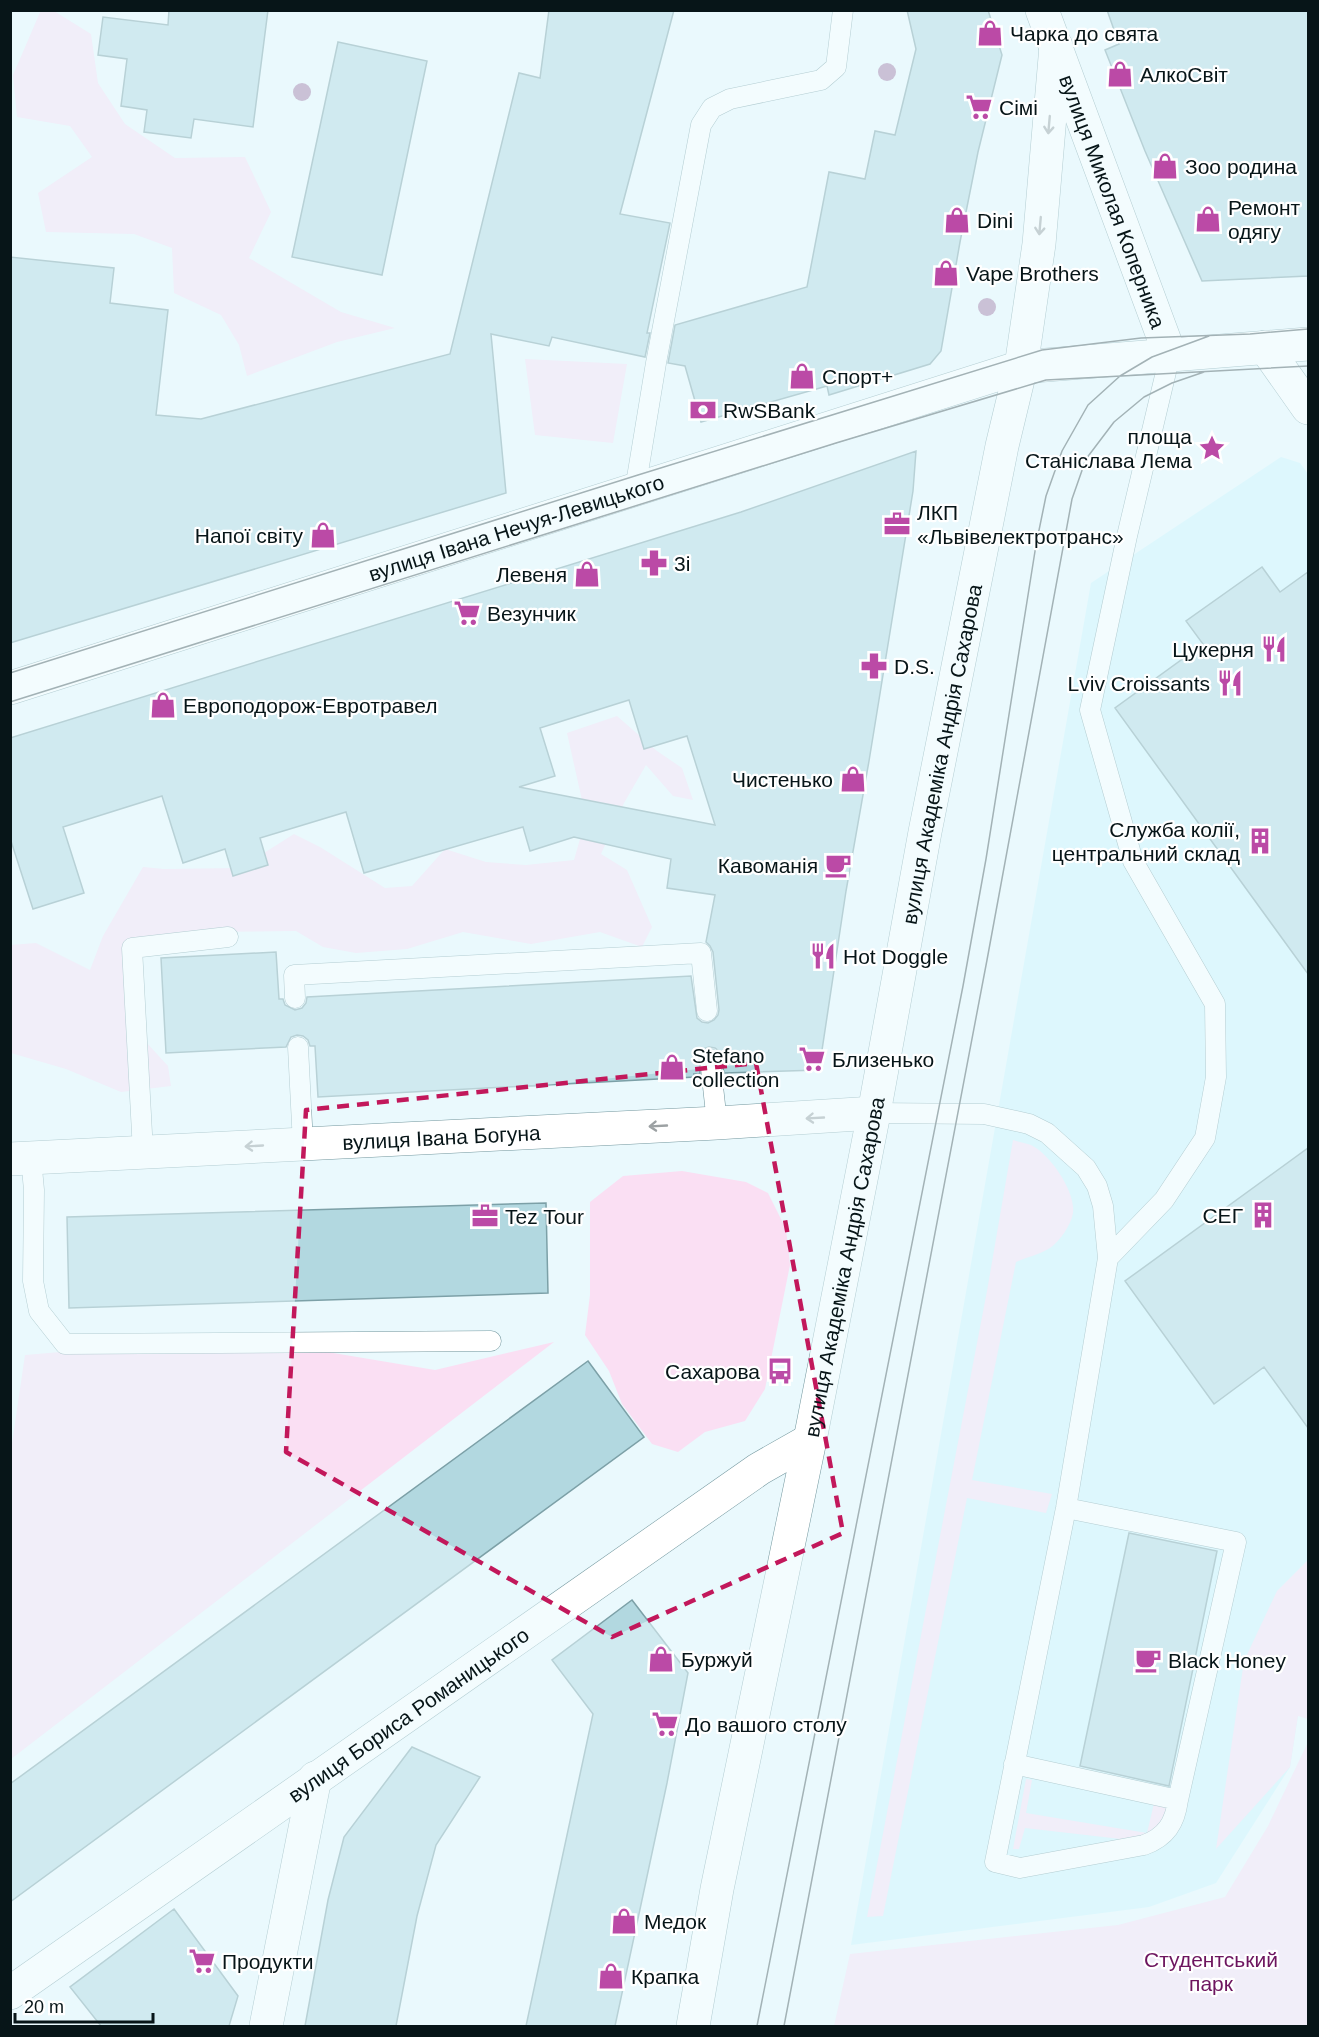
<svg xmlns="http://www.w3.org/2000/svg" width="1319" height="2037" viewBox="0 0 1319 2037" font-family="Helvetica,sans-serif">
<rect width="100%" height="100%" fill="#eaf9fd"/>
<!-- built -->
<path fill="#cef4fc" d="M1281 457 1300 463 1308 474V1701L1298 1716 1290 1767 1216 1883 1149 1907 851 1945 1091 583Z"/>
<!-- green -->
<path fill="#fadff3" d="M41 10 54 11 91 34 98 83 125 124 175 158 245 157 271 212 249 258 341 312 395 328 337 342 247 376 239 345 221 315 174 293 172 248 134 234 46 232 38 193 92 157 70 126 17 117 13 75Z
M525 359 627 364 613 443 535 435Z
M617 716 657 751 682 768 693 800 673 796 646 765 624 803 601 854 627 870 652 927 642 947 600 932 531 944 463 932 407 949 356 953 323 947 296 931 201 932 138 953 145 1041 168 1066 171 1086 121 1092 66 1069 11 1053 10 945 36 943 90 970 103 936 143 867 164 869 240 868 294 834 320 847 385 888 412 886 445 849 486 862 526 865 574 860 586 818 567 733Z
M1013 1140C1019 1142 1026 1143 1031 1145 1050 1154 1076 1192 1073 1213 1071 1225 1060 1241 1050 1248 1041 1254 1027 1257 1016 1262L972 1480 1052 1494 1046 1513 967 1498 883 1916 867 1917 987 1291Z
M682 1171 746 1182 768 1193 786 1229 790 1265 765 1389 745 1421 705 1432 678 1452 652 1444 622 1404 609 1371 585 1335 590 1295V1202L623 1176Z
M238 1337 435 1370 554 1342 11 1759 10 1457 25 1355Z
M1308 1560V1719L1298 1716 1290 1767 1216 1849 1244 1661 1277 1591Z
M1308 1742V2026H834L850 1954 1118 1925 1225 1897 1268 1826Z
M1026 1779 1032 1780 1026 1813 1147 1833 1155 1799 1172 1803 1168 1822 1138 1841 1025 1828 1019 1849H1013Z"/>
<!-- building -->
<path fill="#b2d8e0" stroke="#7ca0a7" stroke-width="1.5" fill-rule="evenodd" d="M169 10H268L253 127 194 119 191 138 144 132 147 110 121 106 127 59 98 55 103 17 168 25Z
M549 10H674L620 214 670 223 647 333H650L645 357 552 337 549 346 491 334 506 493 10 643V257L114 268 110 303 168 310 156 415 201 419 450 354 519 73 540 78Z
M907 10H988L1002 55 978 152 960 242 941 351 930 364 829 395 827 386 701 422 685 366 668 363 675 325 807 287 829 172 865 179 875 131 895 135 916 49Z
M1107 10H1308V276L1202 281 1145 151 1105 50 1119 44Z
M338 42 427 61 382 275 292 257Z
M916 451 913 491 869 761 846 891 819 1070 724 1073 720 1052 715 1048 709 1047 703 1049 699 1054 700 1074H694L695 1077 318 1097 315 1046H310L308 1040 303 1036 297 1035 291 1037 286 1047 166 1053 161 958 276 952 279 999H283L285 1005 295 1010 302 1008 306 1003 307 997 691 976 697 1018 702 1022 708 1023 714 1020 718 1015 719 1010 713 952 710 946 706 942 715 895 667 888 671 859 574 837 530 851 523 827 364 873 346 812 260 838 268 865 233 876 225 849 183 863 162 796 63 827 84 893 33 909 10 838V738L741 512ZM629 700 644 749 687 736 715 825 519 787 555 776 540 728Z
M1262 567 1280 592 1308 572V974L1115 708 1203 644 1186 621Z
M1308 1148V1428L1264 1367 1214 1404 1125 1281Z
M546 1203 548 1293 69 1308 67 1217Z
M588 1361 644 1437 10 1902V1784Z
M1129 1533 1217 1551 1169 1786 1080 1766Z
M632 1600 688 1673 667 1783 615 2026H526L593 1714 552 1660Z
M412 1747 480 1777 436 1845 417 1916 396 2026H305L328 1900 344 1837Z
M174 1909 238 1996 229 2026H101L70 1987Z"/>
<g fill="none" stroke-linecap="round" stroke-linejoin="round">
<!-- lane casing -->
<g stroke="#74989f" stroke-width="21">
<path id="lane" d="M1170 355 1127 536 1090 710 1133 861 1215 1004 1216 1077 1205 1138 1164 1200 1108 1258 1066 1508 995 1862 1020 1868 1144 1845C1166 1837 1175 1823 1178 1800
M635 490 656 363 701 125 712 108 730 99 821 80 836 67 843 10
M295 998 294 975 701 953 707 1011
M298 1047 303 1144
M710 1059 717 1123
M874 1113 984 1114 1029 1124 1047 1133 1086 1168 1097 1186 1103 1206 1108 1258
M143 1152 132 948 228 937
M31 1158 34 1190 33 1281 39 1311 65 1344 491 1341
M1014 1764 1178 1800 1236 1542 1066 1508"/>
</g>
<!-- street casing -->
<g stroke="#74989f" stroke-width="34">
<g id="street">
<path id="s1" d="M10 1159 717 1123 874 1113"/>
<path id="s2" d="M10 1993 759 1469 810 1440"/>
<path d="M266 2026 315 1778"/>
</g>
</g>
<!-- secondary casing -->
<g stroke="#74989f" stroke-width="34">
<g id="secondary">
<path id="s3" d="M1042 10 1170 355"/>
<path d="M1265 347 1308 408"/>
<path id="s4" d="M10 688 1021 367 1308 344"/>
<path id="s5" d="M693 2026 717 1889 810 1440 874 1113 925 832 1002 446 1021 367 1039 244 1056 46"/>
</g>
</g>
<!-- lane -->
<use href="#lane" stroke="#fff" stroke-width="20"/>
<!-- street -->
<use href="#street" stroke="#fff" stroke-width="33"/>
<!-- secondary -->
<use href="#secondary" stroke="#fff" stroke-width="33"/>
<!-- tram -->
<path stroke="#4e5c5f" stroke-width="1.5" d="M10 673 638 475 1042 350 1141 338 1250 334 1308 329
M10 702 836 443 1046 380 1308 366
M757 2026 963 986 986 859 1036 545 1046 496 1062 451 1088 405 1120 376 1152 357 1209 336
M784 2026 987 960 1072 499 1086 459 1114 422 1144 397 1172 383 1204 372"/>
</g>
<!-- trees -->
<g fill="#a57ca6">
<circle cx="887" cy="72" r="9"/>
<circle cx="302" cy="92" r="9"/>
<circle cx="987" cy="307" r="9"/>
</g>
<!-- one-way arrows -->
<defs><path id="oneway-shaft" d="M-6 0H5M1.5-3L5.5 0L1.5 3" fill="none" stroke-width="1.6" stroke-linecap="round" stroke-linejoin="round" transform="scale(1.5)"/></defs>
<g stroke="#9ca1a3">
<use href="#oneway-shaft" transform="translate(1049 125) rotate(95)"/>
<use href="#oneway-shaft" transform="translate(1040 226) rotate(95)"/>
<use href="#oneway-shaft" transform="translate(815 1118) rotate(177)"/>
<use href="#oneway-shaft" transform="translate(658 1126) rotate(177)"/>
<use href="#oneway-shaft" transform="translate(254 1146) rotate(177)"/>
</g>
<!-- marked area -->
<path d="M0 0H1319V2037H0ZM756 1063 843 1533 612 1637 286 1452 306 1110Z" fill="#eaf9fd" fill-opacity=".55" fill-rule="evenodd"/>
<path fill="none" stroke="#c2185b" stroke-width="4.5" stroke-dasharray="12 8" stroke-linejoin="round" d="M756 1063 843 1533 612 1637 286 1452 306 1110Z"/>
<!-- icons -->
<defs>
<g id="shop-bare" transform="scale(2.07)"><path d="M-5-2.5h2.3a2.7 3.5 0 0 1 5.4 0H5L5.5 6h-11ZM-1.5-2.5h3a1.5 2.3 0 0 0-3 0Z" fill="#bb4aa6" stroke="#fff" stroke-width="2.5" paint-order="stroke"/></g>
<g id="supermarket-bare" transform="scale(2.07)"><path d="M-6-5.5h2.5l.6 2H6L4.5 2H-2.5L-4.4-4H-6ZM-1.5 3.2a1.3 1.3 0 1 0 .1 0ZM3 3.2a1.3 1.3 0 1 0 .1 0Z" fill="#bb4aa6" stroke="#fff" stroke-width="2.5" paint-order="stroke"/></g>
<g id="bank-bare" transform="scale(2.07)"><path d="M-6-4H6V4H-6ZM0-2.3a2.3 2.3 0 1 0 0 4.6a2.3 2.3 0 1 0 0-4.6Z" fill="#bb4aa6" stroke="#fff" stroke-width="2.5" paint-order="stroke"/></g>
<g id="sight-bare" transform="scale(2.07)"><path d="M0-6L1.8-2.2L6-1.7L2.9 1.2L3.7 5.4L0 3.3L-3.7 5.4L-2.9 1.2L-6-1.7L-1.8-2.2Z" fill="#bb4aa6" stroke="#fff" stroke-width="2.5" paint-order="stroke"/></g>
<g id="office-bare" transform="scale(2.07)"><path d="M-6-3h4V-5.5h4V-3h4V5H-6ZM-1-4.5V-3h2v-1.5ZM-6 0V1H6V0Z" fill="#bb4aa6" stroke="#fff" stroke-width="2.5" paint-order="stroke"/></g>
<g id="pharmacy-bare" transform="scale(2.07)"><path d="M-2-6h4v4h4v4h-4v4h-4v-4h-4v-4h4Z" fill="#bb4aa6" stroke="#fff" stroke-width="2.5" paint-order="stroke"/></g>
<g id="restaurant-bare" transform="scale(2.07)"><path d="M-5-6h1v4h1v-4h1v4h1v-4h1v5L-1.5 .5V6h-2V.5L-5-1ZM5-6V6H3V1.5H1.5Q1.5-4 5-6Z" fill="#bb4aa6" stroke="#fff" stroke-width="2.5" paint-order="stroke"/></g>
<g id="building-bare" transform="scale(2.07)"><path d="M-4-6H4V6H1V3H-1V6H-4ZM-2.5-4.3h1.7v1.8h-1.7ZM.8-4.3h1.7v1.8H.8ZM-2.5-1h1.7V.8h-1.7ZM.8-1h1.7V.8H.8Z" fill="#bb4aa6" stroke="#fff" stroke-width="2.5" paint-order="stroke"/></g>
<g id="cafe-bare" transform="scale(2.07)"><path d="M-5.5-4.5H6V0H3Q3 3.5 0 3.5H-2.5Q-5.5 3.5-5.5 0ZM3-3.2v2h1.7v-2ZM-6 4.5H4V6H-6Z" fill="#bb4aa6" stroke="#fff" stroke-width="2.5" paint-order="stroke"/></g>
<g id="bus-bare" transform="scale(2.07)"><path d="M-5-6H5V4H4V6H2V4H-2V6H-4V4H-5ZM-3.5-4V0h7V-4ZM-3.5 1.2v1.5H-2V1.2ZM2 1.2v1.5H3.5V1.2Z" fill="#bb4aa6" stroke="#fff" stroke-width="2.5" paint-order="stroke"/></g>
</defs>
<g fill-rule="evenodd">
<use href="#shop-bare" x="990" y="33"/>
<use href="#shop-bare" x="1120" y="74"/>
<use href="#supermarket-bare" x="979" y="107"/>
<use href="#shop-bare" x="1165" y="166"/>
<use href="#shop-bare" x="1208" y="219"/>
<use href="#shop-bare" x="957" y="220"/>
<use href="#shop-bare" x="946" y="273"/>
<use href="#shop-bare" x="802" y="376"/>
<use href="#bank-bare" x="703" y="410"/>
<use href="#sight-bare" x="1212" y="448"/>
<use href="#office-bare" x="897" y="524"/>
<use href="#shop-bare" x="323" y="535"/>
<use href="#pharmacy-bare" x="654" y="563"/>
<use href="#shop-bare" x="587" y="574"/>
<use href="#supermarket-bare" x="467" y="613"/>
<use href="#restaurant-bare" x="1274" y="649"/>
<use href="#pharmacy-bare" x="874" y="666"/>
<use href="#restaurant-bare" x="1230" y="683"/>
<use href="#shop-bare" x="163" y="705"/>
<use href="#shop-bare" x="853" y="779"/>
<use href="#building-bare" x="1260" y="841"/>
<use href="#cafe-bare" x="838" y="865"/>
<use href="#restaurant-bare" x="823" y="956"/>
<use href="#supermarket-bare" x="812" y="1059"/>
<use href="#shop-bare" x="672" y="1067"/>
<use href="#building-bare" x="1263" y="1215"/>
<use href="#office-bare" x="485" y="1216"/>
<use href="#bus-bare" x="780" y="1371"/>
<use href="#shop-bare" x="661" y="1659"/>
<use href="#cafe-bare" x="1148" y="1660"/>
<use href="#supermarket-bare" x="665" y="1724"/>
<use href="#shop-bare" x="624" y="1921"/>
<use href="#supermarket-bare" x="202" y="1961"/>
<use href="#shop-bare" x="611" y="1976"/>
</g>
<g text-anchor="middle" dominant-baseline="central" stroke-width="4.5" stroke-linejoin="round" paint-order="stroke">
<!-- poi labels -->
<g font-size="21" fill="#071518" stroke="#fff" text-anchor="start">
<text x="1010" y="33">Чарка до свята</text>
<text x="1140" y="74">АлкоСвіт</text>
<text x="999" y="107">Сімі</text>
<text x="1185" y="166">Зоо родина</text>
<text x="1228" y="207">Ремонт<tspan x="1228" dy="24">одягу</tspan></text>
<text x="977" y="220">Dini</text>
<text x="966" y="273">Vape Brothers</text>
<text x="822" y="376">Спорт+</text>
<text x="723" y="410">RwSBank</text>
<text x="1192" y="436" text-anchor="end">площа<tspan x="1192" dy="24">Станіслава Лема</tspan></text>
<text x="917" y="512">ЛКП<tspan x="917" dy="24">«Львівелектротранс»</tspan></text>
<text x="303" y="535" text-anchor="end">Напої світу</text>
<text x="674" y="563">3і</text>
<text x="567" y="574" text-anchor="end">Левеня</text>
<text x="487" y="613">Везунчик</text>
<text x="1254" y="649" text-anchor="end">Цукерня</text>
<text x="894" y="666">D.S.</text>
<text x="1210" y="683" text-anchor="end">Lviv Croissants</text>
<text x="183" y="705">Европодорож-Евротравел</text>
<text x="833" y="779" text-anchor="end">Чистенько</text>
<text x="1240" y="829" text-anchor="end">Служба колії,<tspan x="1240" dy="24">центральний склад</tspan></text>
<text x="818" y="865" text-anchor="end">Кавоманія</text>
<text x="843" y="956">Hot Doggle</text>
<text x="692" y="1055">Stefano<tspan x="692" dy="24">collection</tspan></text>
<text x="832" y="1059">Близенько</text>
<text x="1243" y="1215" text-anchor="end">СЕГ</text>
<text x="505" y="1216">Tez Tour</text>
<text x="760" y="1371" text-anchor="end">Сахарова</text>
<text x="681" y="1659">Буржуй</text>
<text x="1168" y="1660">Black Honey</text>
<text x="685" y="1724">До вашого столу</text>
<text x="644" y="1921">Медок</text>
<text x="222" y="1961">Продукти</text>
<text x="631" y="1976">Крапка</text>
</g>
<!-- street labels -->
<g font-size="21" fill="#071518" stroke="#fff">
<text stroke="none"><textPath href="#s3" startOffset="204">вулиця Миколая Коперника</textPath></text>
<text stroke="none"><textPath href="#s4" startOffset="531">вулиця Івана Нечуя-Левицького</textPath></text>
<text stroke="none"><textPath href="#s5" startOffset="1296">вулиця Академіка Андрія Сахарова</textPath></text>
<text stroke="none"><textPath href="#s1" startOffset="432">вулиця Івана Богуна</textPath></text>
<text stroke="none"><textPath href="#s5" startOffset="774">вулиця Академіка Андрія Сахарова</textPath></text>
<text stroke="none"><textPath href="#s2" startOffset="486">вулиця Бориса Романицького</textPath></text>
</g>
<!-- park labels -->
<g font-size="21" fill="#6d155f" stroke="#fff">
<text x="1211" y="1959">Студентський<tspan x="1211" dy="24">парк</tspan></text>
</g>
</g>
<!-- border -->
<rect width="1319" height="2037" fill="none" stroke="#071518" stroke-width="24"/>
<!-- scale -->
<path d="M15 2013v9h138v-9" fill="none" stroke="#071518" stroke-width="3"/>
<text x="24" y="2013" font-size="18" fill="#071518" stroke="#ffffff" stroke-width="4.5" paint-order="stroke">20 m</text>
</svg>
